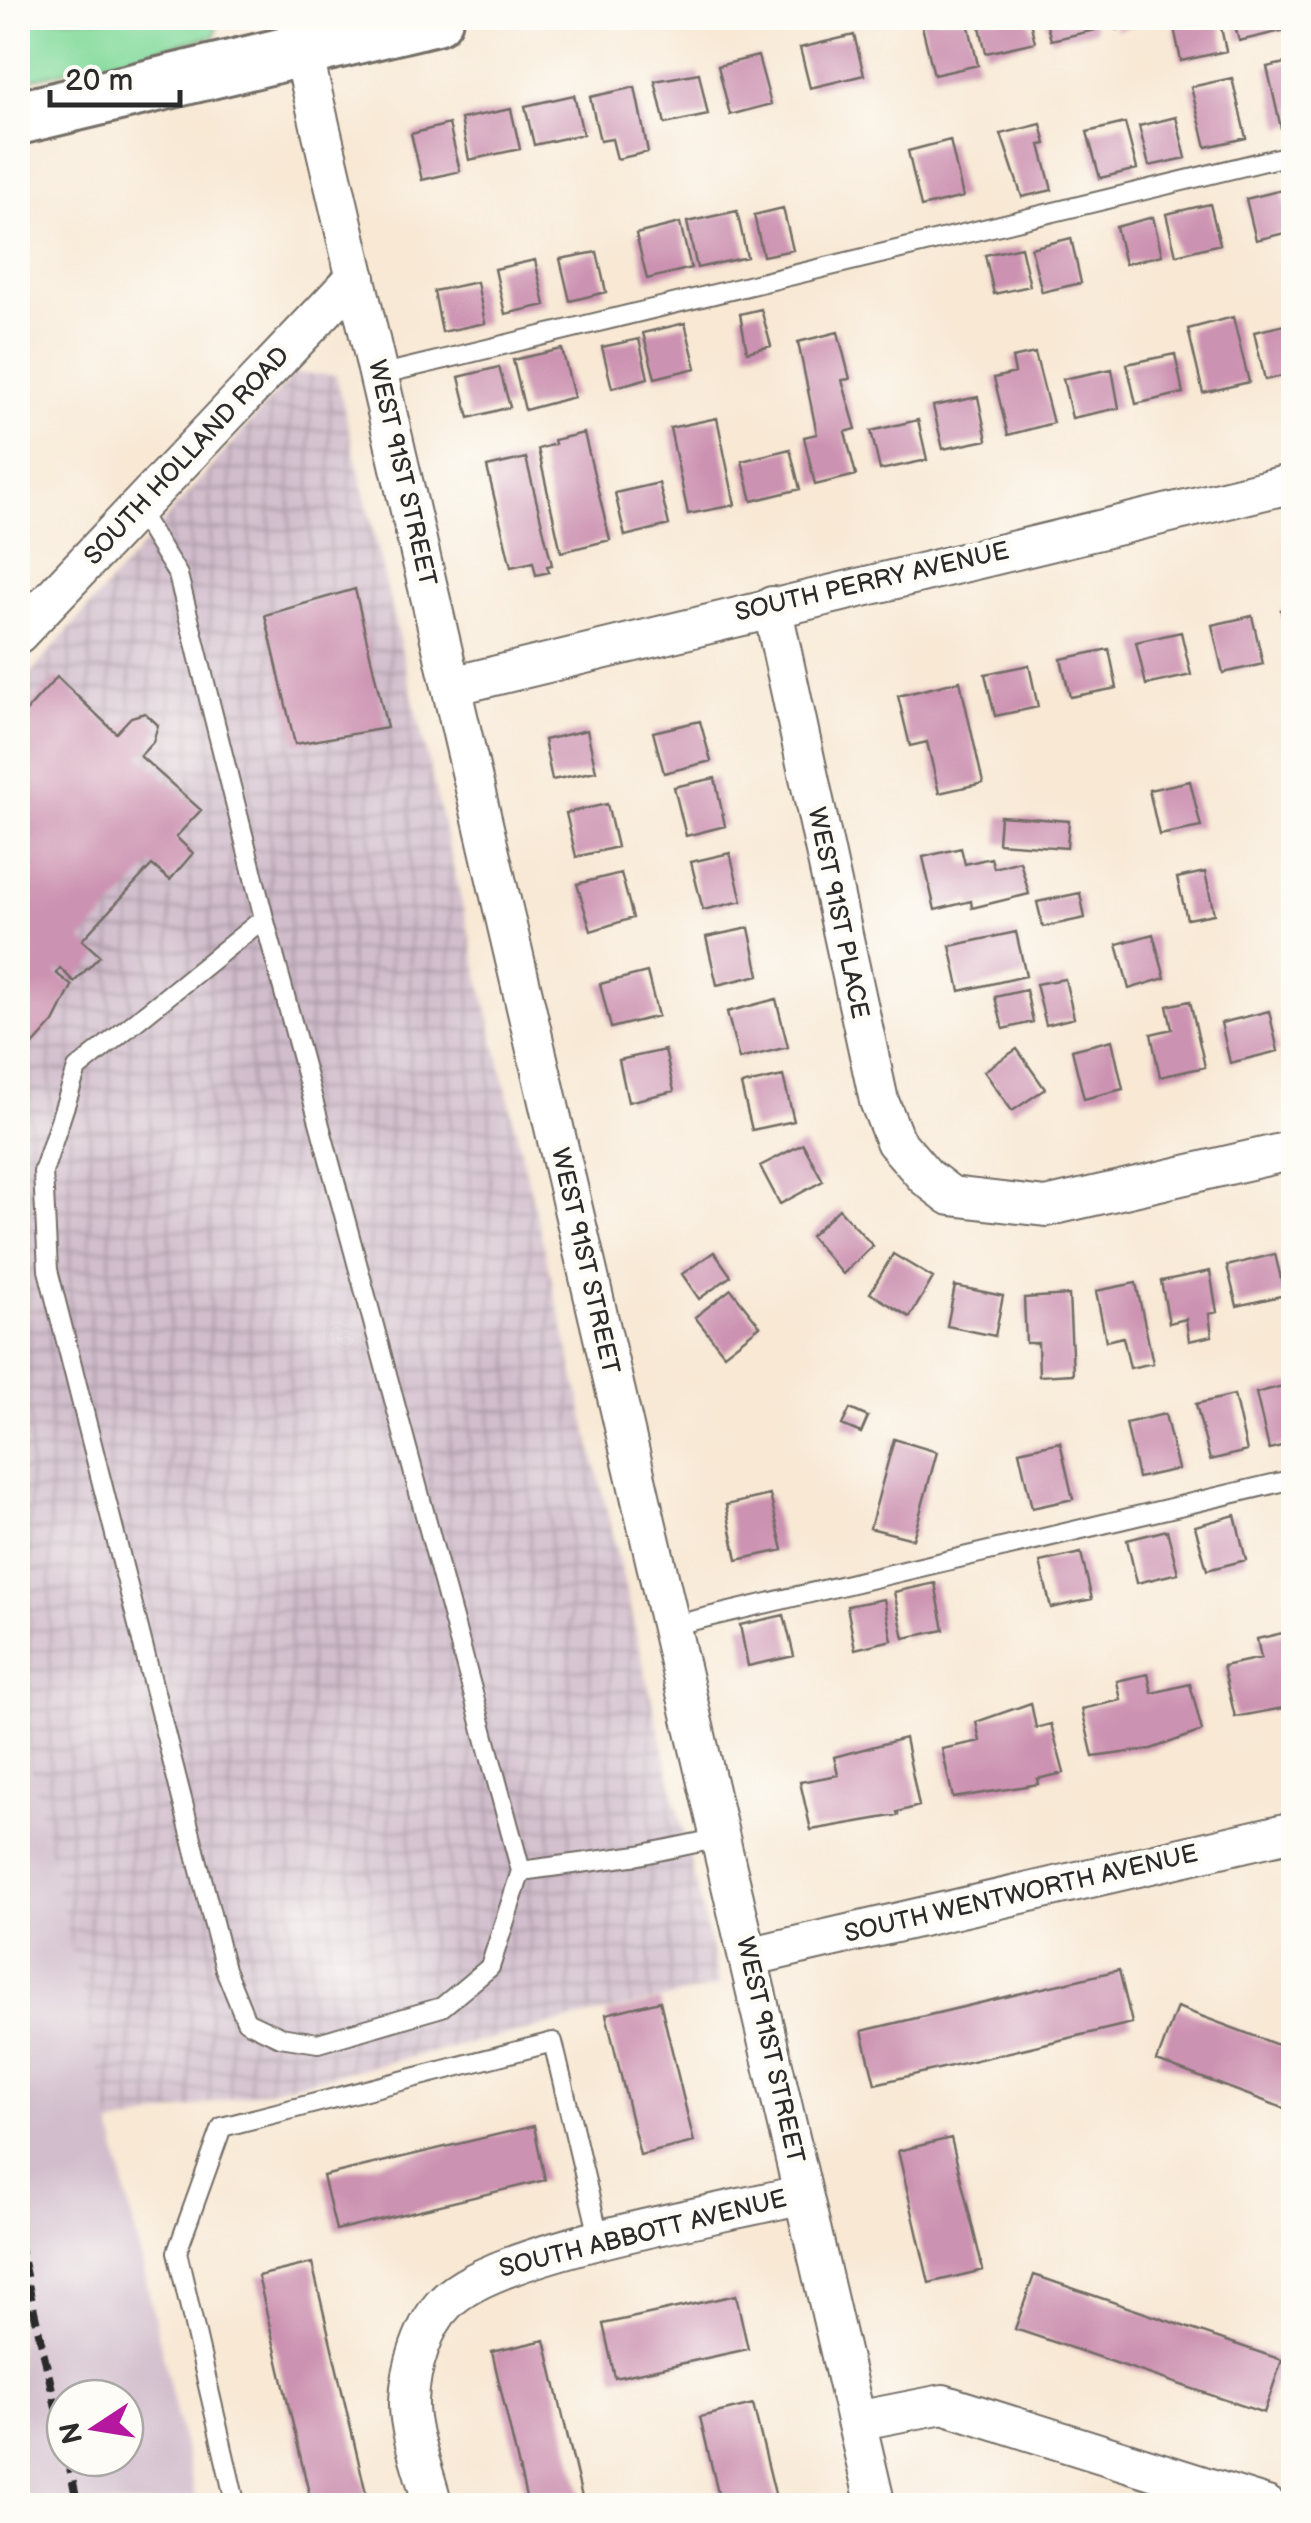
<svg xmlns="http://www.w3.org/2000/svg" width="1311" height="2523" viewBox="0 0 1311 2523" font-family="'Balsamiq Sans',sans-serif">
<defs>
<pattern id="industrial-grid" width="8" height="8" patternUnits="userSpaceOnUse" patternTransform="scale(2.5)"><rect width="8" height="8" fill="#d1bdcc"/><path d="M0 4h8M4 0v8" fill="none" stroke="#aa9aa6"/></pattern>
</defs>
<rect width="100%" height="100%" fill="#fdfcf7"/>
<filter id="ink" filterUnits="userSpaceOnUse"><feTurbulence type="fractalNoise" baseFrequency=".01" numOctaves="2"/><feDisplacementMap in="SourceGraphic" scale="20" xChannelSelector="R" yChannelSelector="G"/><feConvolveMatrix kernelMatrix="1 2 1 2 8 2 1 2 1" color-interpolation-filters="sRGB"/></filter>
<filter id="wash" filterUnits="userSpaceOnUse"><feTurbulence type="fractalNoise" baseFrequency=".0048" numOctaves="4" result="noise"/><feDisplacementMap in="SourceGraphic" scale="40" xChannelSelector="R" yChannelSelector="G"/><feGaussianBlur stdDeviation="2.25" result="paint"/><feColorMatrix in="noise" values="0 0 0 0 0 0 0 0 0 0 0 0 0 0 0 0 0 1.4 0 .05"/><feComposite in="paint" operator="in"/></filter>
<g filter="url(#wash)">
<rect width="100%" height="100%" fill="#f8e8d4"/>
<!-- industrial -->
<path fill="url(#industrial-grid)" d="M293 374 336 375 720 1986 111 2126 18 1713V688Z"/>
<!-- railway -->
<path fill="#d1bdcc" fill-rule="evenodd" d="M18 1713 111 2126 197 2505H18ZM65 2398H125V2458H65Z"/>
<!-- green -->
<path fill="#87dc9f" stroke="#598465" stroke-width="2.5" d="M18 18H218L215 36 18 82Z"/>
<g id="blocks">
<!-- building -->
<path fill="#cc92b1" d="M920 18H967L978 65 934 75Z
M978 18H1029L1035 42 986 53Z
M1045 18H1093L1095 30 1051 40Z
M1114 18H1156V19L1117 30Z
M1172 18H1219L1226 51 1181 61Z
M1233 18H1287L1290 29 1239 41Z
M854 35 864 75 810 88 800 48Z
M758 56 771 104 730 115 718 66Z
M1294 61V125L1281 128 1267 67Z
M699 73 708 115 665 124 655 81Z
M1232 78 1246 138 1206 147 1191 87Z
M635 87 648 152 617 159 612 139 600 141 590 97Z
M574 95 583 134 534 145 525 106Z
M511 109 520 149 469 160 461 119Z
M1176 117 1186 158 1149 166 1139 126Z
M1125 123 1137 169 1100 178 1087 132Z
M449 124 460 171 422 180 411 134Z
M1041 124 1046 144 1040 145 1052 190 1022 197 1001 134Z
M950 140 963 197 921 207 908 151Z
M1282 190 1293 231 1256 240 1246 199Z
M1210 204 1220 244 1176 255 1166 214Z
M783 208 793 250 763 256 754 215Z
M737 211 747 257 697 268 687 222Z
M1153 217 1162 255 1125 264 1116 227Z
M680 223 691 268 647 279 636 234Z
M1071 238 1081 283 1042 292 1031 248Z
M1021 247 1030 286 994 294 985 255Z
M597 252 606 292 570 301 560 259Z
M535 260 545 305 505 314 495 269Z
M477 282 485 323 442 332 434 291Z
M761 309 771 346 747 352 740 314Z
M1233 317 1249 382 1203 393 1188 329Z
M685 323 696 368 655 378 643 333Z
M1294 323V373L1265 380 1254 332Z
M838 332 850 379 842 380 856 429 845 432 856 475 815 485 804 437 817 434 798 342Z
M639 339 648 378 612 388 602 347Z
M562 349 574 397 525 410 513 360Z
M1035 353 1053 423 1008 435 994 378 1015 373 1012 358Z
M1175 354 1183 393 1136 404 1127 364Z
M499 367 510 407 469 418 459 377Z
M1112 369 1119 408 1072 418 1063 379Z
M978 397 987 440 943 449 933 406Z
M717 418 735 505 688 514 670 428Z
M918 420 927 460 880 470 871 431Z
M584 433 610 540 561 552 538 449 555 444 554 440Z
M790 449 800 489 752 501 742 461Z
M526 458 552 565 547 566 549 572 536 575 533 562 511 567 487 467Z
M659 483 669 525 625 536 615 493Z
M355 589 387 728 295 744 265 615Z
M1294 607V659H1292L1281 610Z
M1252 616 1263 664 1223 673 1212 625Z
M1181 632 1191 675 1146 685 1136 642Z
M1109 649 1117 688 1070 697 1061 659Z
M1029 665 1038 707 995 716 985 674Z
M57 677 116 733 131 717 145 713 158 725 153 742 140 756 201 810 176 837 193 853 170 880 152 865 82 940 100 956 74 982 60 968 56 973 72 986 54 1022 18 1062V720Z
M960 681 983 783 939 793 927 742 910 746 898 696Z
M700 721 711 761 664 773 653 732Z
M587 730 596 771 552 780 544 740Z
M715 778 725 826 686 836 674 787Z
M1190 781 1201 827 1159 835 1149 790Z
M607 804 617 847 576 857 566 813Z
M1000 816 1069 821 1067 848 998 843Z
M961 848 965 864 991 858 994 868 1020 861 1029 894 972 908 971 901 935 910 923 857Z
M730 853 742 901 703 910 691 862Z
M1205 872 1214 914 1187 919 1177 878Z
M621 873 633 918 591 931 577 884Z
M1080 893 1085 918 1043 927 1037 902Z
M749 928 759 975 717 985 706 937Z
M1016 932 1026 976 960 991 950 946Z
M1153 934 1165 978 1129 989 1117 944Z
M647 972 658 1016 611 1028 600 984Z
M1065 979 1074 1018 1046 1025 1036 984Z
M1026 990 1033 1022 1003 1029 995 997Z
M776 999 788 1047 739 1059 727 1012Z
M1190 1001 1205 1067 1160 1077 1151 1034 1172 1029 1167 1006Z
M1269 1011 1278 1051 1230 1063 1221 1023Z
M1112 1040 1123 1089 1084 1099 1072 1050Z
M1017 1049 1045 1089 1012 1111 984 1071Z
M665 1050 674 1091 628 1102 619 1060Z
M783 1076 794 1121 752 1130 741 1085Z
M803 1144 823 1181 780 1204 760 1166Z
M839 1209 873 1246 843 1274 810 1236Z
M714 1252 731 1276 699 1299 682 1274Z
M893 1254 933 1278 910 1317 870 1293Z
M1275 1254 1285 1295 1237 1306 1227 1266Z
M1210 1271 1217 1312 1209 1314 1212 1336 1189 1341 1186 1319 1169 1323 1161 1281Z
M1136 1283 1153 1363 1130 1368 1123 1337 1106 1341 1096 1291Z
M955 1286 1003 1296 995 1336 947 1326Z
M731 1289 760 1326 724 1354 695 1317Z
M1069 1295 1073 1374 1039 1376 1038 1343H1026L1024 1298Z
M1294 1383V1443L1269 1449 1256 1393Z
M1234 1395 1247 1451 1210 1460 1196 1404Z
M850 1409 868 1417 861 1433 842 1425Z
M1165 1414 1178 1469 1138 1478 1126 1423Z
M894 1439 937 1452 913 1539 870 1528Z
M1060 1442 1073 1499 1032 1508 1019 1451Z
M770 1495 783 1550 737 1560 726 1505Z
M1235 1515 1246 1560 1207 1570 1195 1526Z
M1167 1530 1178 1573 1137 1583 1127 1540Z
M1081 1553 1092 1599 1051 1608 1040 1562Z
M935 1583 944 1630 904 1638 894 1592Z
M884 1599 892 1640 855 1649 847 1606Z
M784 1615 794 1656 748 1666 740 1625Z
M1287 1632 1294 1650V1706L1235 1717 1223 1666 1261 1658 1257 1639Z
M1148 1674 1152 1693 1190 1684 1202 1731 1151 1749 1093 1757 1082 1709 1121 1700 1117 1681Z
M1031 1703 1036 1728 1051 1724 1064 1773 1037 1779 1038 1784 953 1798 942 1749 980 1741 976 1722Z
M905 1738 919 1806 897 1812 898 1815 811 1830 800 1782 838 1775 834 1757Z
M1119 1970 1132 2023 875 2084 862 2031Z
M660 2001 694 2142 640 2155 606 2014Z
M1177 2007 1294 2051V2112L1157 2061Z
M534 2126 545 2180 336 2230 323 2176Z
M951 2138 983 2270 929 2283 898 2151Z
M312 2263 369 2506H312L258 2276Z
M1034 2275 1282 2360 1264 2413 1015 2329Z
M736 2295 748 2349 615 2378 603 2324Z
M545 2340 584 2506H528L492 2352Z
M753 2404 778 2506H721L700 2417Z"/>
</g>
</g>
<g filter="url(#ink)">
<use href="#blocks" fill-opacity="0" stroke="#736d66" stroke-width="2.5"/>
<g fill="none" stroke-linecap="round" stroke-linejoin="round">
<!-- service casing -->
<g stroke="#736d66" stroke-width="22">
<path id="service" d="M379 375 1294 154
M137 509 178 575 264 918 521 1871 639 1855 720 1838
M264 918 77 1069 43 1172 48 1270 225 1969 246 2021 280 2037 318 2043 442 2007 490 1967 521 1871
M670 1626 1294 1479
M236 2506 177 2252 222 2127 553 2042 600 2241"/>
</g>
<!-- minor casing -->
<g stroke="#736d66" stroke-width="42">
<path id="minor" d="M295 18 876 2506
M772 606 879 1101 895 1141 926 1177 951 1196 1046 1207 1294 1150
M18 634 356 277
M452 686 1294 483
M748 1957 1294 1831
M856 2421 943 2404 1267 2506
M433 2506C425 2473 408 2433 409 2401 410 2369 423 2325 446 2302 495 2250 724 2214 803 2194"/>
</g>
<!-- secondary casing -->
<g stroke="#736d66" stroke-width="58">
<path id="secondary" d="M18 118 436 18"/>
</g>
<!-- service -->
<use href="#service" stroke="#fff" stroke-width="18"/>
<!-- minor -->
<use href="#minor" stroke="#fff" stroke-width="38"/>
<!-- secondary -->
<use href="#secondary" stroke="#fff" stroke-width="52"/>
<!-- rail -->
<path stroke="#2b2b2b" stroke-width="8" stroke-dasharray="15 8" stroke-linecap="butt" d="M18 2240 65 2447
M68 2458 78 2506"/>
</g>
</g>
<g text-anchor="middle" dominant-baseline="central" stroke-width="10" stroke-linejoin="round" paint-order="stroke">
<!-- street labels -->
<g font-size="25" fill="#2b2b2b" stroke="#fdfcf7">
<text transform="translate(187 456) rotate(-47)">SOUTH HOLLAND ROAD</text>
<text transform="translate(402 473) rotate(77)">WEST 91ST STREET</text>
<text transform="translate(872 582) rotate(-13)">SOUTH PERRY AVENUE</text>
<text transform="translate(838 913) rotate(78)">WEST 91ST PLACE</text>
<text transform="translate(585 1261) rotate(77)">WEST 91ST STREET</text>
<text transform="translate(1021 1894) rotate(-13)">SOUTH WENTWORTH AVENUE</text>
<text transform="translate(770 2050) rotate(77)">WEST 91ST STREET</text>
<text transform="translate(643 2234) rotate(-14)">SOUTH ABBOTT AVENUE</text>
</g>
</g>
<!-- margin -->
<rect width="1311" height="2523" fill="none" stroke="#fdfcf7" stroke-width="60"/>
<!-- north arrow -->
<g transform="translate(95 2428) rotate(258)"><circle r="48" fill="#fdfcf7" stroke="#a9a8a5" stroke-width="2.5"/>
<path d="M0-8L18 38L0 25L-18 38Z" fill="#b5179e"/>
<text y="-15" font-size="28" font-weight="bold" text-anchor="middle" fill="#2b2b2b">N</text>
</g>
<!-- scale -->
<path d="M50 90v15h130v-15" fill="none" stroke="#2b2b2b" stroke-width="5"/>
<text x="65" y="90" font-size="30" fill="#2b2b2b" stroke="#fdfcf7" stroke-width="8" paint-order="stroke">20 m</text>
</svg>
